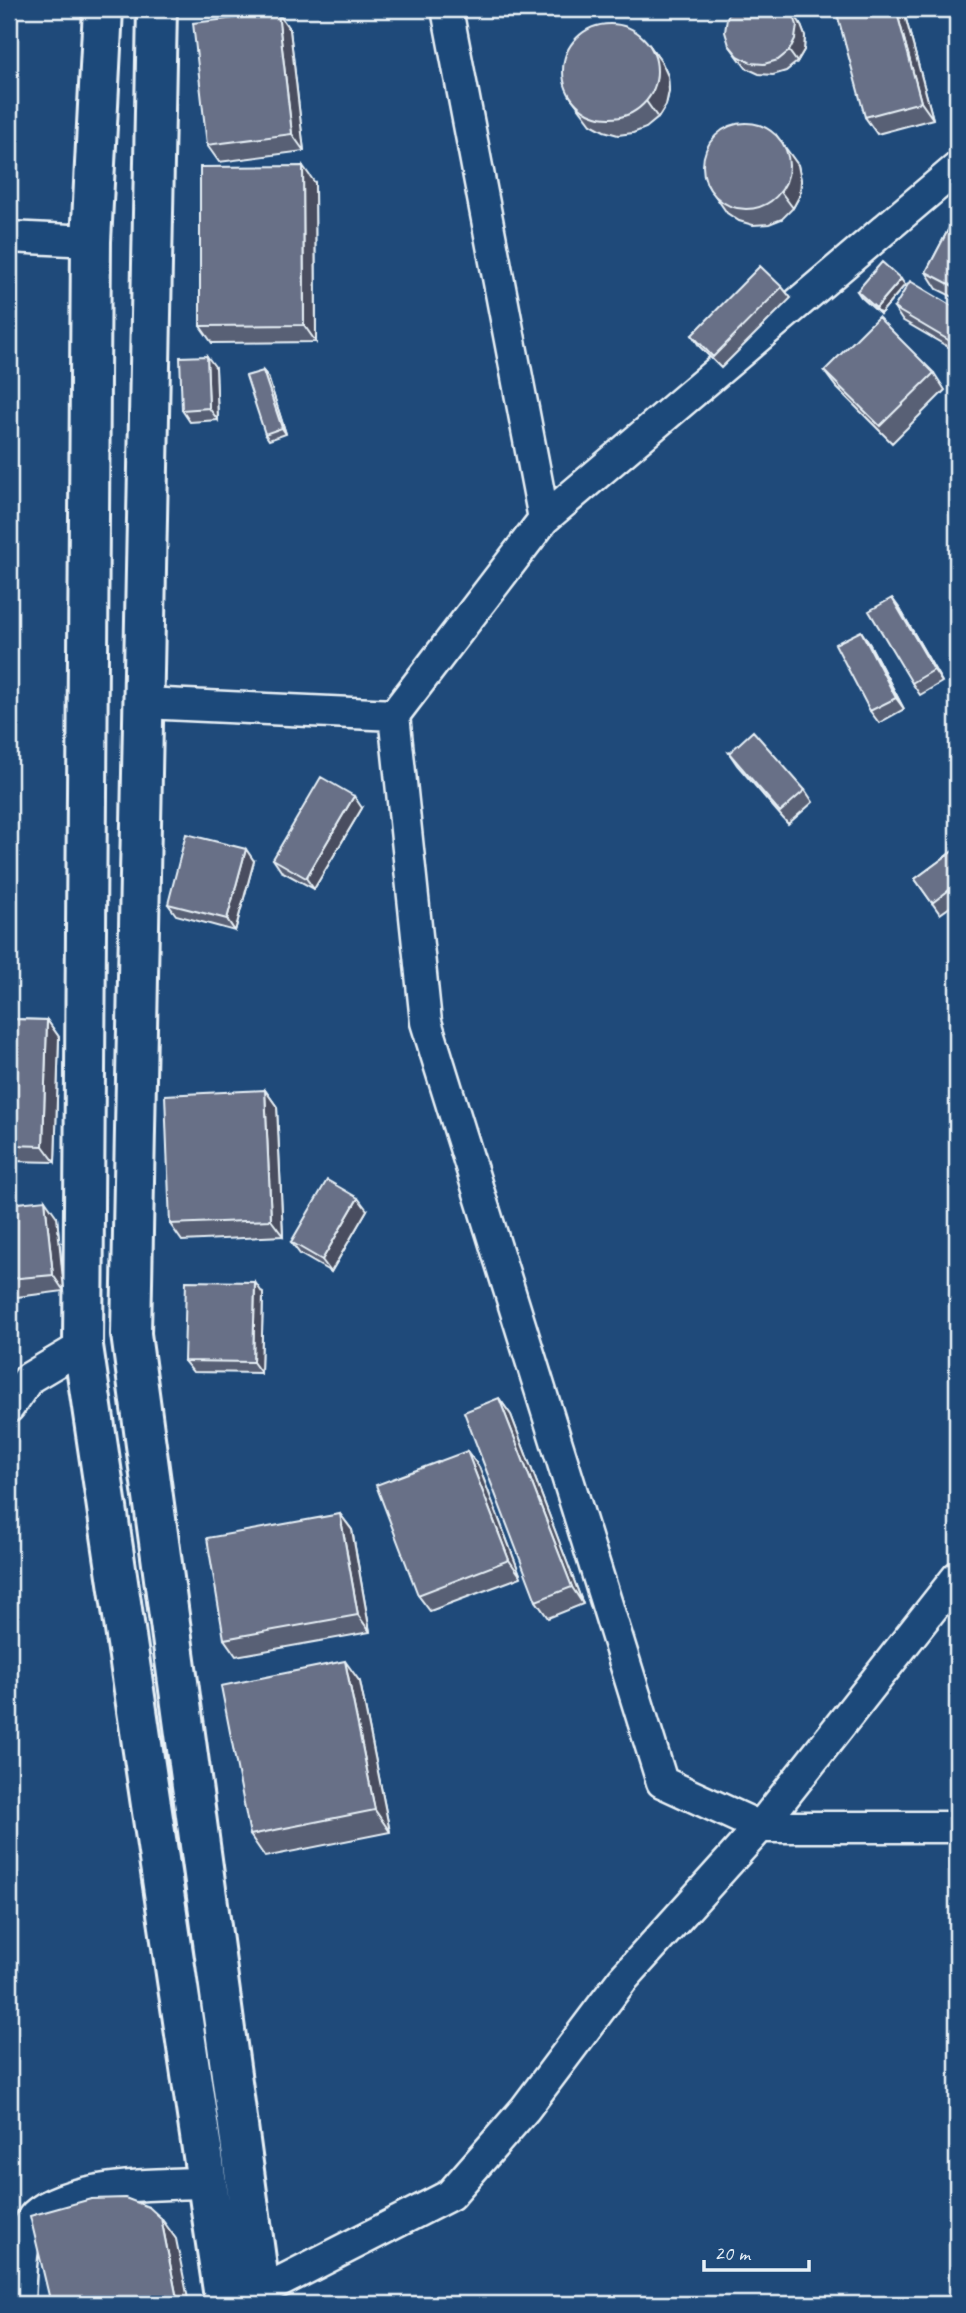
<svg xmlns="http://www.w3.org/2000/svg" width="966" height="2313" viewBox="0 0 966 2313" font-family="Caveat,sans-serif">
<rect width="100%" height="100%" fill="#1f4a7a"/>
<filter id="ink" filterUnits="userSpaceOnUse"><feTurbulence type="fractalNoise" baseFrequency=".0143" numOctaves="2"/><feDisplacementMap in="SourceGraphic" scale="14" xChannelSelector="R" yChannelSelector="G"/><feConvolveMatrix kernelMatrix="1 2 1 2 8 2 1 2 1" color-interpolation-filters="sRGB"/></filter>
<g filter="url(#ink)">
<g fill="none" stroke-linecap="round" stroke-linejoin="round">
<!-- street casing -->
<g stroke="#e8f1f8" stroke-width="35">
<path id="street" d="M9 237 91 241
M544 519 957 168
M144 703 394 715 426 1022 662 1782 760 1827H957
M394 715 544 519 447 9
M9 1407 29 1378 83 1346
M260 2292 450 2195 525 2109 622 1980 760 1827 957 1577
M19 2304C20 2283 20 2230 35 2215 70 2183 162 2184 207 2183"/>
</g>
<!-- secondary casing -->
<g stroke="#e8f1f8" stroke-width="44">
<path id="secondary" d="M103 9 91 241 83 1346 225 2304
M157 9 131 1334 262 2304"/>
</g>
<!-- street -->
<use href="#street" stroke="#1f4a7a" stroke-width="30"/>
<!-- secondary -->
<use href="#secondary" stroke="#1f4a7a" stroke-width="38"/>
</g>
<!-- wall -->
<path fill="#596074" stroke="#e8f1f8" stroke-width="2" d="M904 12 933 119 877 134 865 117Z
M278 13 290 30 304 151 219 162 207 145Z
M800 23 805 36 804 50 797 62 786 71 773 75 759 74 746 68 729 45Z
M650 46 662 63 668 76 669 91 666 105 658 118 646 128 633 133 618 135 604 131 591 124 570 96Z
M798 165 801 180 800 195 793 208 782 219 769 224 753 225 739 221 727 213 707 184Z
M315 183 316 342 212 343 200 326Z
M957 213V299L937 289 926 272Z
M905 285 880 314 861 297 857 291Z
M782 287 791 298 721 368 700 347 692 335Z
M894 308 957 309V352L902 320Z
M216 368 218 420 190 422 182 410Z
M263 371 268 377 286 434 269 440 265 434Z
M824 371 934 373 945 390 892 443 836 387Z
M900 609 942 682 920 695 912 683Z
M869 643 904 709 879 723 870 711Z
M729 753 805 790 813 802 788 824 737 765Z
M362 808 314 889 281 871 273 859Z
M957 848V902L940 914 915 879Z
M254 861 235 931 176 915 168 904Z
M9 1019 47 1020 59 1037 55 1162 9 1161Z
M265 1090 277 1107 283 1236 182 1241 170 1224Z
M9 1204 57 1217 64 1291 9 1298Z
M367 1210 331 1272 300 1254 291 1242Z
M263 1294 261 1373 193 1372 184 1361Z
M499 1398 511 1415 583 1604 548 1618 536 1601Z
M467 1451 479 1467 521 1577 430 1611 418 1595Z
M340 1514 352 1530 370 1632 236 1656 224 1639Z
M360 1682 390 1832 265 1857 250 1835Z"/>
<!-- shaded-wall -->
<path fill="#484e5e" stroke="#e8f1f8" stroke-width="2" d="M896 9H902L904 12 933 119 921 102Z
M792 11 800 23 805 36 804 50 797 62 789 51Z
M278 13 290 30 304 151 292 134Z
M650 46 662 63 668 76 669 91 666 105 658 118 646 101Z
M777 136 798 165 801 180 800 195 793 208 781 192Z
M303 166 315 183 316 342 304 325Z
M901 279 905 285 880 314 876 308Z
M207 356 216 368 218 420 209 408Z
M263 371 268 377 286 434 282 428Z
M892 598 900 609 942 682 934 670Z
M861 631 869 643 904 709 896 698Z
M354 796 362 808 314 889 306 878Z
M246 849 254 861 235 931 227 919Z
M47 1020 59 1037 55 1162 43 1146Z
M265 1090 277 1107 283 1236 271 1220Z
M358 1198 367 1210 331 1272 322 1260Z
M45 1200 57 1217 64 1291 53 1275Z
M255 1282 263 1294 261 1373 253 1362Z
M499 1398 511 1415 583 1604 572 1587Z
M467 1451 479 1467 521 1577 509 1560Z
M340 1514 352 1530 370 1632 358 1615Z
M345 1661 360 1682 390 1832 375 1810Z
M161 2218 176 2239 189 2304H178Z"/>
<!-- building -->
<path fill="#677087" stroke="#e8f1f8" stroke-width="2" d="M732 9H790L792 11 797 25 795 39 789 51 778 60 764 64 751 63 738 56 729 45 725 32 727 18Z
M840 9H896L921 102 865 117 836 10Z
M278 13 292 134 207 145 193 23Z
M563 71a47 47 0 1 1 94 0a47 47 0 1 1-94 0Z
M703 166a43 43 0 1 1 86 0a43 43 0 1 1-86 0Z
M303 166 304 325 200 326V167Z
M957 213V288L926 272Z
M882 262 901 279 876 308 857 291Z
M760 266 782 287 713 357 692 335Z
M910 281 957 309V345L894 308Z
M878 317 934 373 880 426 824 371Z
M207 356 209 408 182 410 180 357Z
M263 371 282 428 265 434 246 376Z
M892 598 934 670 912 683 869 611Z
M861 631 896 698 870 711 835 644Z
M753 731 805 790 780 812 729 753Z
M321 777 354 796 306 878 273 859Z
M186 834 246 849 227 919 168 904Z
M957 848V884L932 903 915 879Z
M9 1019 47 1020 43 1146 9 1145Z
M265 1090 271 1220 170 1224 165 1095Z
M327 1180 358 1198 322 1260 291 1242Z
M45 1200 53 1275 9 1279V1204Z
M186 1281 255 1282 253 1362 184 1361Z
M499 1398 572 1587 536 1601 464 1412Z
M467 1451 509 1560 418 1595 376 1485Z
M340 1514 358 1615 224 1639 207 1538Z
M345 1661 375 1810 250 1835 221 1686Z
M125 2198 149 2207 161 2218 178 2304H51L30 2216 91 2199Z"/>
</g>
<!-- margin -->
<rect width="966" height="2313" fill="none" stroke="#1f4a7a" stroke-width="35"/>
<rect x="18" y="18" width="931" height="2278" fill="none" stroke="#e8f1f8" stroke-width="2.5" filter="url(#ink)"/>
<!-- scale -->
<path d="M704 2260v10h105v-10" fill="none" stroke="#e8f1f8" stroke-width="3.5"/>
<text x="714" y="2260" font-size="21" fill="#e8f1f8" stroke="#1f4a7a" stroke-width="5" paint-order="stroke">20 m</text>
</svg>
